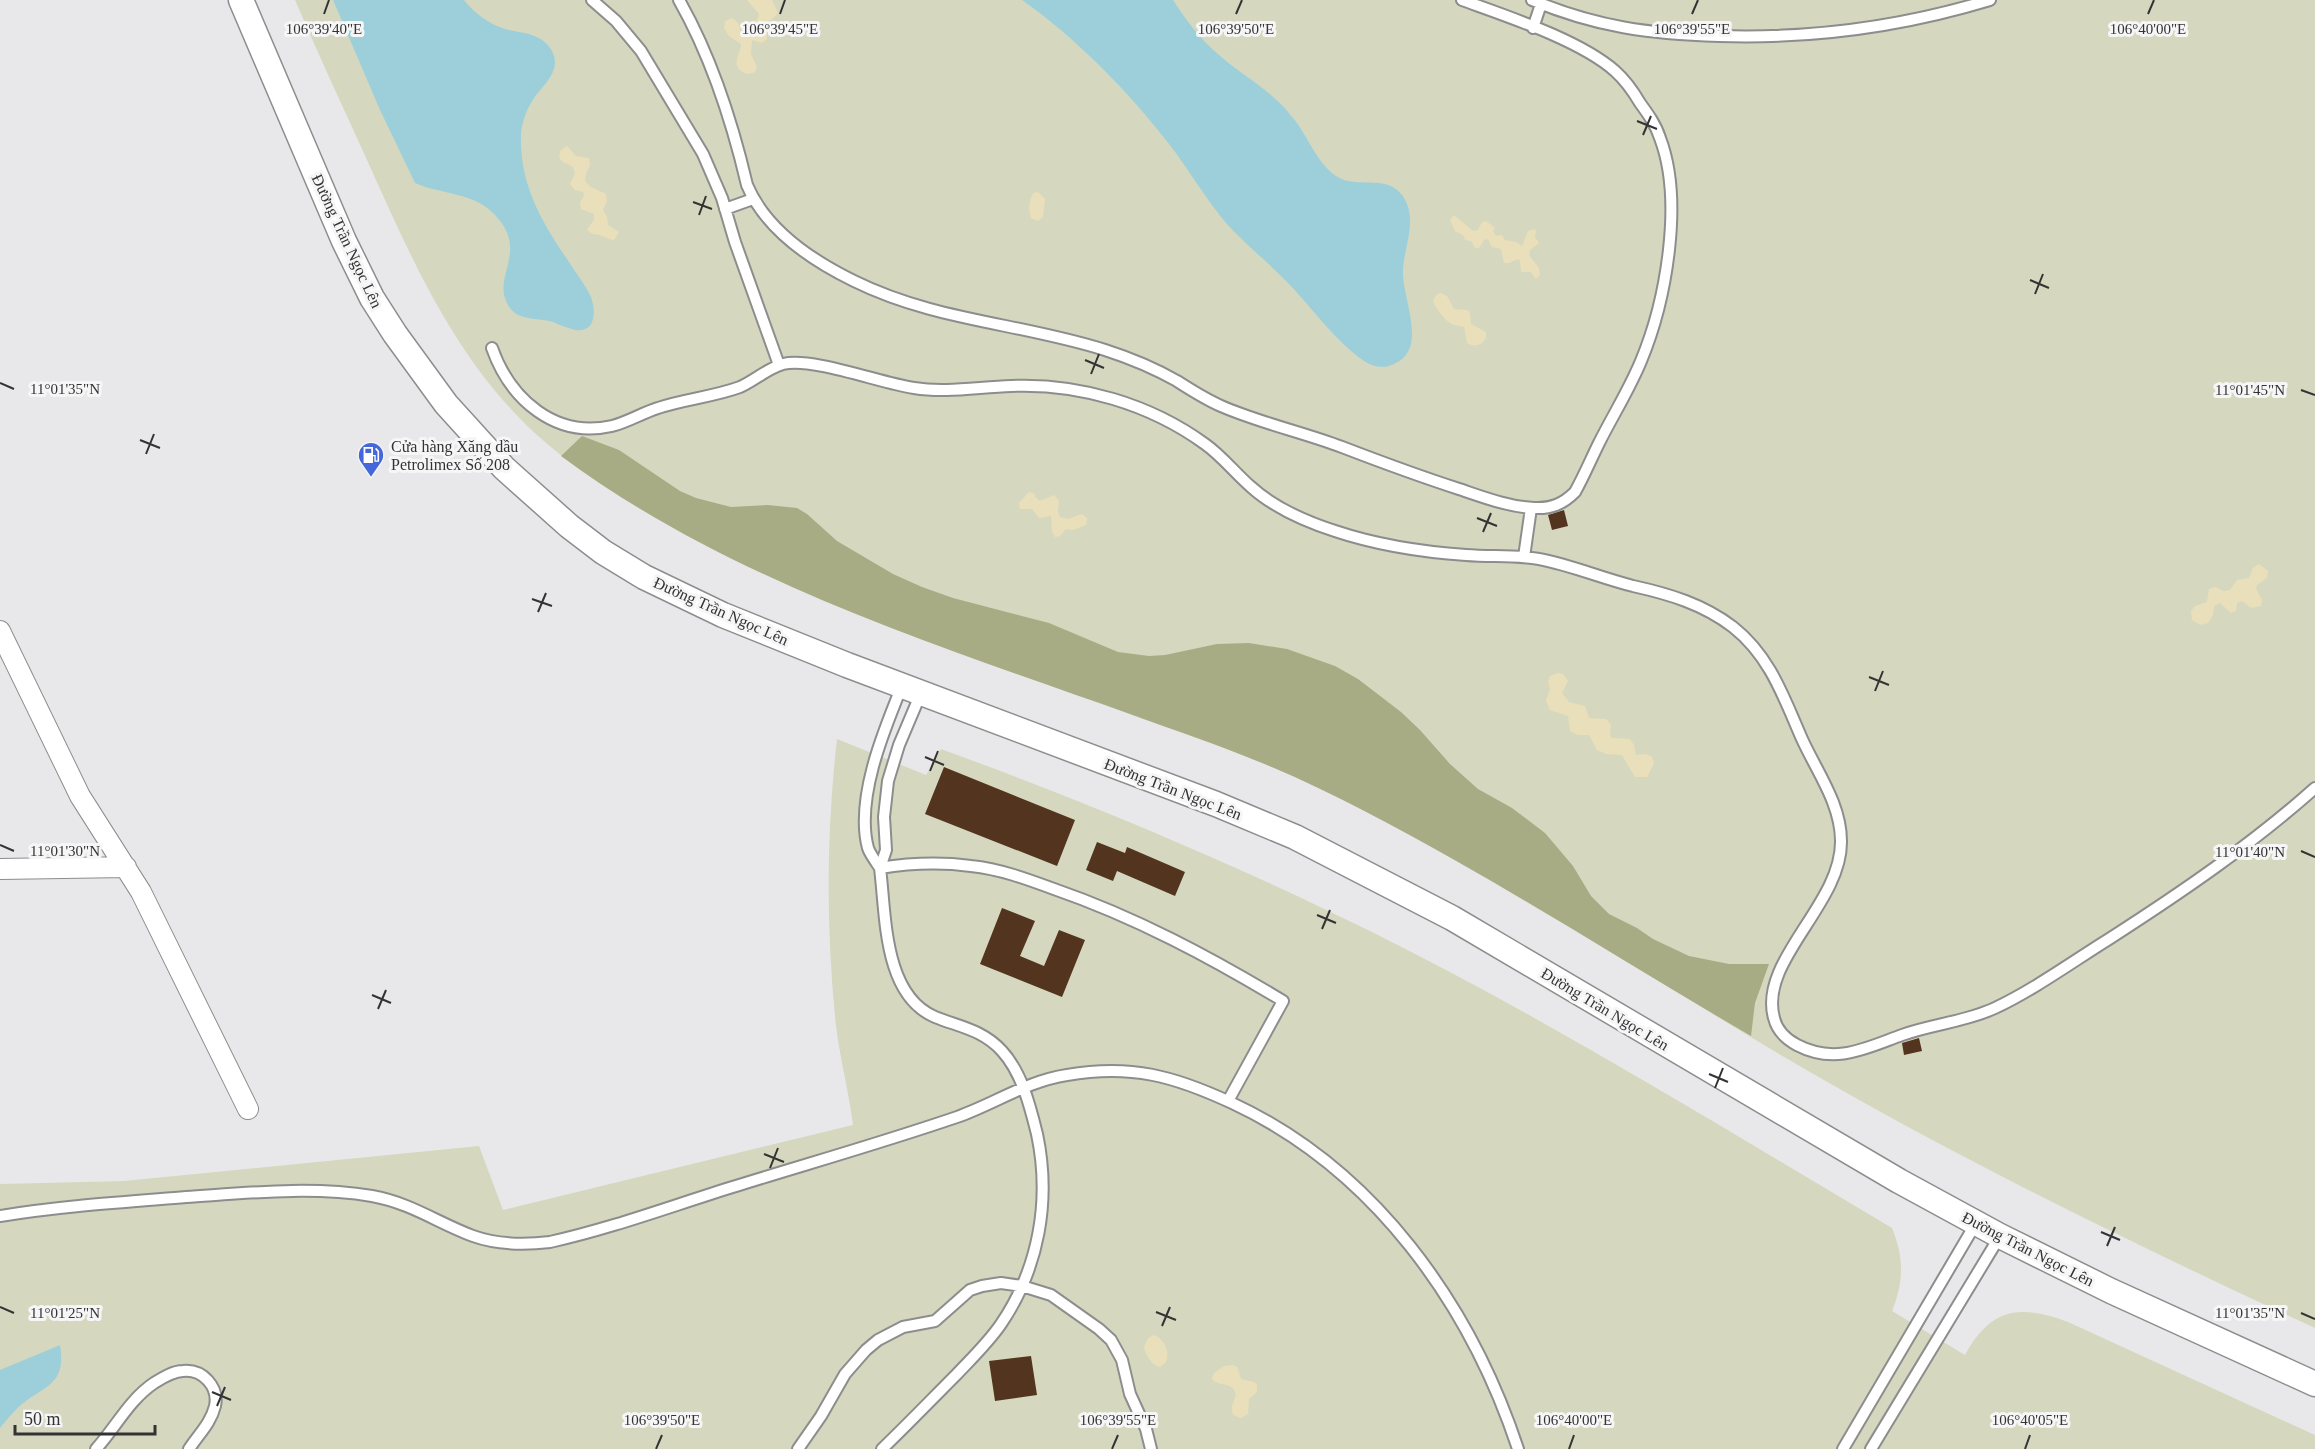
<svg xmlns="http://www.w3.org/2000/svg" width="2315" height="1449" viewBox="0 0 2315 1449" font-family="'Times New Roman',serif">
<rect width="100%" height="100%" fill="#e8e8ea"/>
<!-- green -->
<path fill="#d5d8be" d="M295 0H2315V1328C2133 1244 1952 1156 1779 1054 1624 962 1474 861 1311 784 1251 756 1187 735 1124 712 975 659 822 609 683 533 632 505 580 474 537 435 455 360 412 260 367 160 343 107 318 54 295 0Z
M837 739 926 775 941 749C1087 802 1230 862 1370 931 1549 1020 1720 1126 1892 1228 1904 1257 1904 1282 1892 1311L1965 1355C1991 1308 2019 1304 2068 1322L2315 1435V1449H0V1184L124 1181 479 1146 503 1210 853 1125C849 1092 840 1059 836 1026 826 930 826 835 837 739Z"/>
<!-- forest -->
<path fill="#a8ac84" d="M582 436 619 450 680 491 696 498 731 507 768 505 797 508 807 514 837 541 893 574 922 587 953 598 1049 623 1118 652 1149 656 1165 655 1217 644 1249 643 1287 649 1335 666 1358 679 1401 712 1420 730 1450 764 1478 789 1512 808 1545 833 1573 866 1591 896 1609 914 1637 928 1653 939 1689 956 1729 964H1769L1755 1003 1751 1036C1653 979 1557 918 1458 862 1394 826 1330 791 1262 763 1219 745 1174 730 1130 714 936 645 728 580 561 456Z"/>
<!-- sand -->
<path fill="#e9dfba" d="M747 0H772L778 13 767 24V39L762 43 752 40 751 54 757 67 755 72C750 74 746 75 741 71 731 64 741 53 741 44L729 36 724 28 725 21 732 18 738 23 741 32 745 33C749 30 759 19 759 14Z
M567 146 576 156 589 158 590 165 586 174 585 181 591 187 606 194 607 201 603 210 607 217 608 225 619 232 614 240C605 239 601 233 592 234L587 230 594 220V214L581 209 580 203 584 195 583 192 575 190 570 184 575 173 573 167C566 162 555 162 561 150Z
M1038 192 1045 199 1043 217 1038 221 1031 218C1028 211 1029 198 1034 193Z
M1454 215 1473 231 1478 230 1482 222 1486 221 1495 228 1493 231 1496 236 1502 235 1505 240 1516 242 1522 246 1528 231 1534 229 1536 231 1535 237 1539 243 1530 250 1529 255 1539 268 1540 275 1536 279 1531 272H1521L1520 261 1518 259 1509 263H1504L1501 249 1492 247 1488 239 1484 240 1479 248H1475L1471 241 1465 240 1463 235 1455 231 1450 220Z
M1441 293 1447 296 1454 309 1467 310 1470 312 1471 324 1486 332V338C1482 345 1475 348 1467 343L1464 327C1459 325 1454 326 1450 323 1445 320 1433 305 1433 300L1437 294Z
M1029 492 1035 494V497L1040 501 1054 495 1059 501 1058 512 1060 517 1068 519 1082 514 1087 518 1086 525 1074 530 1066 529 1060 536 1055 537 1052 531 1051 516 1039 518 1032 509H1020L1019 503Z
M2259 564 2268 571 2267 578 2257 585 2256 589 2262 600 2261 606 2251 608 2242 601 2237 603 2236 611 2231 613 2220 603 2214 606 2213 615 2208 623 2200 625 2192 620 2191 611 2195 606 2207 602 2209 589 2215 587 2224 591 2230 590 2237 580 2249 578 2253 568Z
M1558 673 1563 674 1568 681 1562 693 1569 702 1585 706 1589 718 1606 719 1611 725 1610 735 1612 738 1630 739 1634 745 1636 755 1646 754 1652 757 1654 763 1647 777H1635L1622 755 1606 754 1597 750 1589 735H1578L1570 731 1568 716 1550 710 1546 701 1550 689 1548 682 1550 676Z
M1154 1335C1165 1340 1170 1351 1166 1362L1160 1367C1151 1365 1146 1355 1144 1347L1148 1338Z
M1234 1365 1237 1367 1241 1379 1254 1382 1257 1384V1392L1249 1399 1248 1414 1241 1418C1226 1415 1233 1405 1236 1395 1233 1380 1220 1388 1212 1379L1214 1373 1224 1366Z"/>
<!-- water -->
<path fill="#9dcfdb" d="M333 0H464C474 13 489 24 505 29 523 34 541 32 552 51 563 73 540 86 531 103 525 113 521 126 521 137 520 184 541 221 567 259 575 272 585 284 591 297 596 311 596 333 575 330 567 328 560 325 553 322 537 317 518 322 508 305 491 276 530 252 495 215 474 192 442 195 415 183L380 110Z
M1022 0H1173C1186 20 1200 39 1219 55 1244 77 1273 91 1293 118 1308 136 1316 162 1336 176 1357 190 1385 173 1402 195 1419 218 1404 246 1403 270 1402 300 1429 349 1394 364 1384 369 1373 367 1364 361 1334 340 1314 310 1289 284 1269 263 1246 245 1226 223 1205 198 1189 170 1169 144 1130 93 1075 37 1022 0Z
M60 1345C65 1377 54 1383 30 1398 18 1406 9 1417 0 1428V1370Z"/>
<!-- building -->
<path fill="#53341f" d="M1564 510 1568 526 1552 530 1548 515Z
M944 767 1075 820 1057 866 925 814Z
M1097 842 1125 853 1127 847 1185 872 1175 896 1117 871 1113 881 1086 870Z
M1002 908 1035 921 1020 956 1044 966 1059 930 1085 940 1062 997 980 964Z
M1919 1038 1922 1051 1904 1055 1902 1043Z
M1031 1356 1037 1395 995 1401 989 1361Z"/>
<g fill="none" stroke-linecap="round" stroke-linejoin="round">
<!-- service casing -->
<g stroke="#8d8d8e" stroke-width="14">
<path id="service" d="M592 0 616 21 641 51 703 154 722 198 735 242 779 365
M679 0C712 58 732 121 747 185 766 230 811 260 854 281 935 321 1020 323 1105 350 1130 358 1154 368 1177 381 1191 390 1205 399 1221 406 1260 423 1302 432 1342 447 1381 462 1419 476 1459 489 1483 497 1509 507 1534 508 1551 509 1563 504 1575 492 1584 476 1591 459 1599 443 1613 415 1629 390 1641 361 1666 301 1684 201 1660 138 1656 125 1648 114 1640 103 1633 91 1625 80 1615 71 1580 40 1506 16 1462 0
M1532 0C1596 27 1650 34 1719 36 1812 39 1901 27 1990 0
M1533 28 1541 4
M725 209 753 199
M492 348C510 399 555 439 612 426 628 422 642 413 658 408 684 399 713 397 740 387 754 381 768 368 783 364 813 357 880 383 914 388 946 393 978 387 1011 386 1079 383 1150 404 1205 444 1222 456 1234 472 1250 486 1274 508 1304 521 1335 531 1377 545 1422 552 1466 555 1491 557 1515 555 1539 559 1571 565 1601 578 1633 586 1669 594 1703 604 1733 627 1770 656 1784 698 1802 739 1817 772 1841 804 1841 841 1842 904 1758 961 1774 1018 1777 1031 1786 1039 1797 1045 1835 1065 1866 1048 1902 1035 1932 1024 1965 1022 1995 1008 2035 989 2072 962 2109 939 2182 892 2251 845 2315 788
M1524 557 1531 508
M902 686C884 730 855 799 868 848 870 854 876 862 880 868L886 850 884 817 888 781 899 745 921 693
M0 1216C61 1206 124 1202 186 1197 247 1193 311 1186 372 1196 411 1203 438 1223 473 1236 498 1245 524 1245 550 1242 613 1228 674 1205 736 1186 810 1163 884 1142 957 1117 994 1104 1027 1081 1067 1075 1131 1064 1174 1076 1232 1103 1374 1169 1470 1304 1518 1449
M96 1449C116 1427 129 1400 154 1383 162 1378 173 1371 183 1371 203 1369 219 1387 215 1406 211 1423 198 1435 189 1449
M798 1449 821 1416 845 1374 866 1350 878 1340 903 1327 935 1321 970 1290 982 1286 1001 1283 1022 1286 1051 1295 1099 1329 1111 1340 1122 1360 1130 1394 1146 1429 1151 1449
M882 1449C907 1425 931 1400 956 1375 971 1359 988 1343 1001 1324 1039 1268 1051 1200 1037 1134 1030 1106 1022 1073 1002 1051 983 1030 960 1027 935 1017 883 995 886 915 880 868 911 863 940 862 971 866 1000 869 1027 879 1054 889 1135 917 1210 957 1283 1001L1228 1101
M1843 1449 1976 1223
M1871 1449 2000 1236"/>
</g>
<!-- minor casing -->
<g stroke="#8d8d8e" stroke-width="22">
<path id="minor" d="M0 631 80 796 141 892 248 1109
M0 869 126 867"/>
</g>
<!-- tertiary casing -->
<g stroke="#8d8d8e" stroke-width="27">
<path id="tertiary" d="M241 0 344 241 372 298 395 334 446 404 504 468 569 526 603 552 644 577 723 615 847 665 1216 804 1295 837 1452 918 1899 1181 2000 1236 2111 1291 2315 1384"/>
</g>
<!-- service -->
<use href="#service" stroke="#fff" stroke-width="10"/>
<!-- minor -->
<use href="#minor" stroke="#fff" stroke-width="20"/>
<!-- tertiary -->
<use href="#tertiary" stroke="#fff" stroke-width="24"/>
</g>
<!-- ticks -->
<path fill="none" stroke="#333334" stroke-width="2" d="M324 14 329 0M780 14 785 0M1236 14 1242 0M1692 14 1698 0M2148 14 2154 0M1637 121 1657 129M1643 135 1651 116M693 202 712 209M699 215 706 196M2030 280 2049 288M2035 294 2043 274M1085 360 1104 368M1091 374 1099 354M0 383 14 389M2301 390 2315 395M140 440 160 448M146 454 154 434M1477 518 1497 526M1483 532 1491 513M532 599 552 606M538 612 546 593M1869 677 1889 685M1875 691 1883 671M925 757 944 765M930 771 938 751M0 845 14 851M2301 851 2315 857M1317 915 1336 923M1322 929 1330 910M372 995 391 1003M378 1009 386 990M1709 1074 1728 1082M1715 1088 1723 1068M764 1154 784 1162M770 1168 778 1148M2101 1232 2120 1240M2107 1246 2115 1227M0 1307 14 1313M1156 1312 1176 1320M2301 1313 2315 1319M1162 1326 1170 1307M212 1392 231 1400M217 1406 225 1387M656 1449 662 1435M1112 1449 1118 1435M1569 1449 1574 1435M2025 1449 2030 1435"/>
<!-- icons -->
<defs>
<g id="fuel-pin" transform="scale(1.35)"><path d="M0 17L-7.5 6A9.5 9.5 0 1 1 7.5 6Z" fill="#4567da" stroke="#f6f6f7"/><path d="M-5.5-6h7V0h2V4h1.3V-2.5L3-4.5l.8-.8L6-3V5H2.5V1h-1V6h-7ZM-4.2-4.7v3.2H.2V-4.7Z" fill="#fff"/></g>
</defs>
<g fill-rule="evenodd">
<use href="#fuel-pin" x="371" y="455"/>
</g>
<g text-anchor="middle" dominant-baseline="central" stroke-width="6" stroke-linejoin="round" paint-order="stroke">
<!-- street labels -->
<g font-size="16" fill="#333334" stroke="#f6f6f7">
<text transform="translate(347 241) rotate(65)">Đường Trần Ngọc Lên</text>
<text transform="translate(721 611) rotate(24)">Đường Trần Ngọc Lên</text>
<text transform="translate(1173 789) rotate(21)">Đường Trần Ngọc Lên</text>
<text transform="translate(1605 1009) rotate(31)">Đường Trần Ngọc Lên</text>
<text transform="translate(2028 1249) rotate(27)">Đường Trần Ngọc Lên</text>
</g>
<!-- poi labels -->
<g font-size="16" fill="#333334" stroke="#f6f6f7" text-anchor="start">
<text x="391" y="446">Cửa hàng Xăng dầu<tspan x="391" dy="18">Petrolimex Số 208</tspan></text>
</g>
</g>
<g font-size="15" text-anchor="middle" fill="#333334" stroke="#f6f6f7" stroke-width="6" stroke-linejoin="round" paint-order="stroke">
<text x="324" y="34">106°39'40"E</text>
<text x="780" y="34">106°39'45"E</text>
<text x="1236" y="34">106°39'50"E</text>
<text x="1692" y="34">106°39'55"E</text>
<text x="2148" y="34">106°40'00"E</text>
<text x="65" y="394">11°01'35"N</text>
<text x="2250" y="395">11°01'45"N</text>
<text x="65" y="856">11°01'30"N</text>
<text x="2250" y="857">11°01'40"N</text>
<text x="65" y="1318">11°01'25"N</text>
<text x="2250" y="1318">11°01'35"N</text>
<text x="662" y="1425">106°39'50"E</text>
<text x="1118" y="1425">106°39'55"E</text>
<text x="1574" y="1425">106°40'00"E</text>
<text x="2030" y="1425">106°40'05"E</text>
</g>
<!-- scale -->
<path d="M15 1425v9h140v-9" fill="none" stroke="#333334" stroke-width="3"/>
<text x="24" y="1425" font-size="18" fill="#333334" stroke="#f6f6f7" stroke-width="4.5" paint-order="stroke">50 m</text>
</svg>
